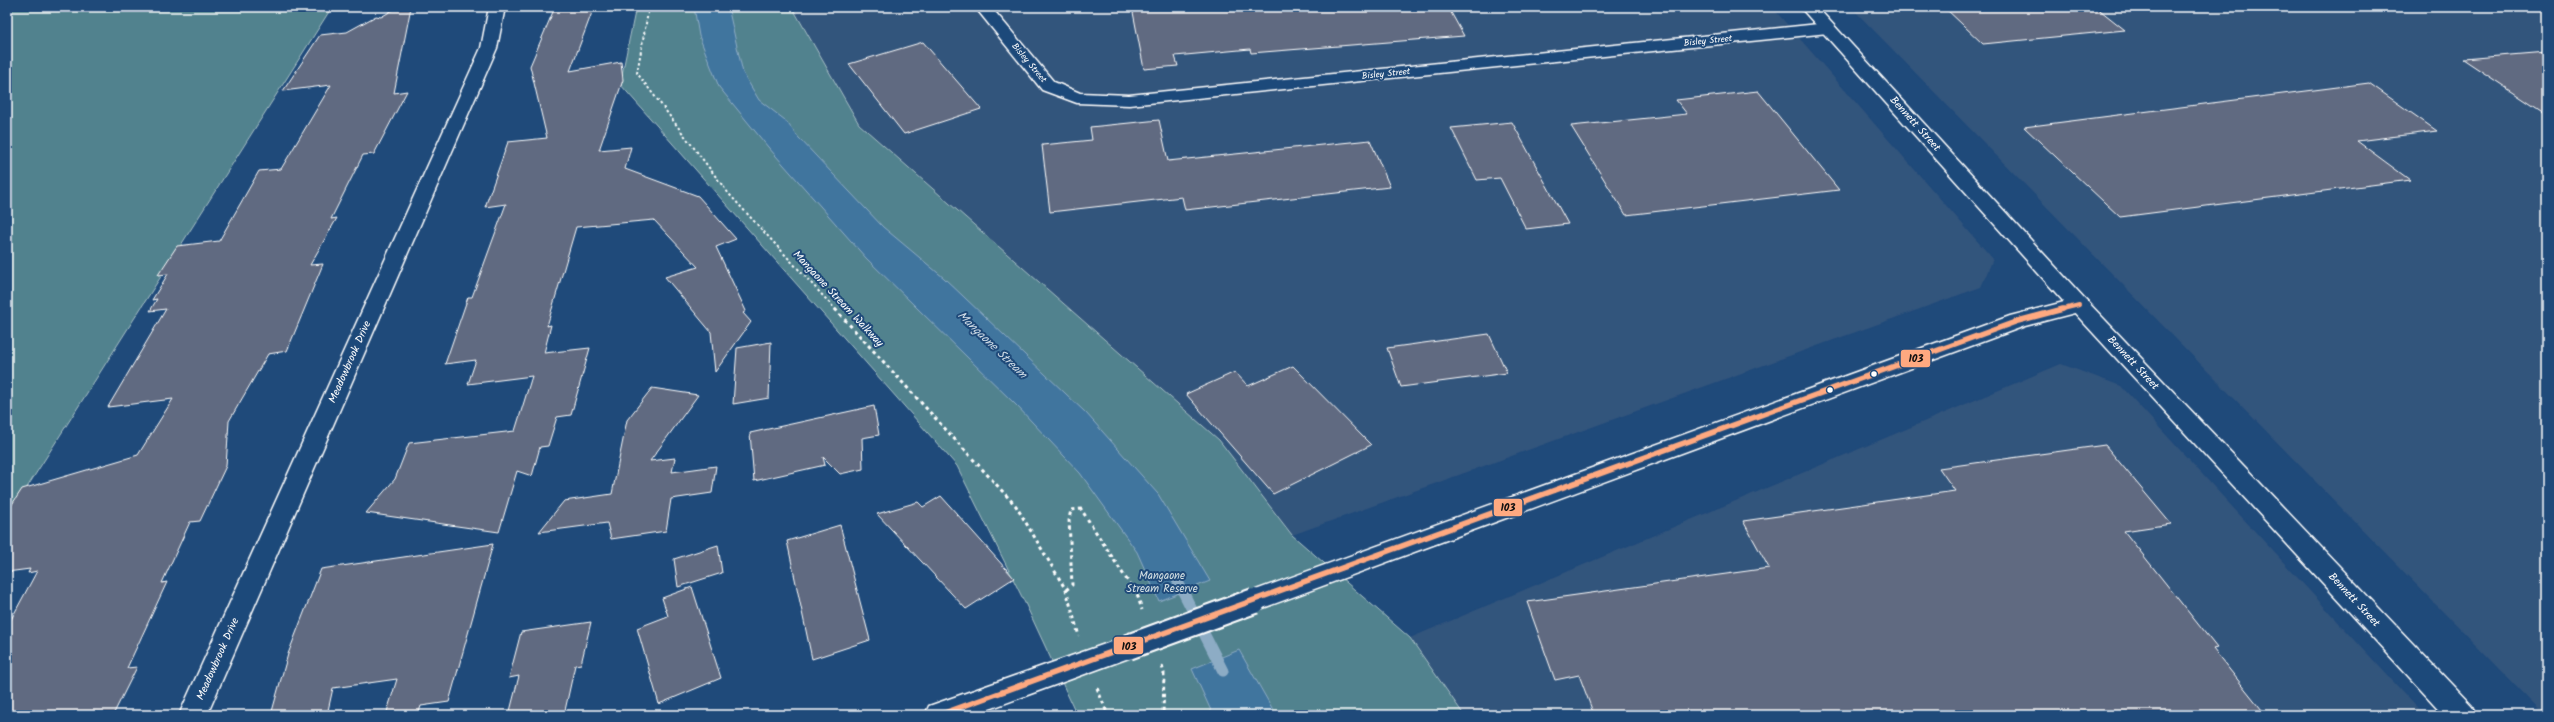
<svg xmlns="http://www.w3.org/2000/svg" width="2554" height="722" viewBox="0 0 2554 722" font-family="Kalam,sans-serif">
<rect width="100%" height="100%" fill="#1f4a7a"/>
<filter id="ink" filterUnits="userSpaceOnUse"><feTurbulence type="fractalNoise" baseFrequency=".025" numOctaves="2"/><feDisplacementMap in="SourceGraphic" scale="8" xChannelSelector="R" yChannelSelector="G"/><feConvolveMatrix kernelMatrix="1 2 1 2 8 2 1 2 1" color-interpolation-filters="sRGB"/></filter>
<g filter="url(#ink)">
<!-- built -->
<path fill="#33547c" d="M792 7H1772L1993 259 1981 287 1292 535 1219 440 859 124Z
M1851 7H2547V715H2544Z
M2061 364 2121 386 2424 715H1464L1410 638Z"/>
<!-- green -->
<path fill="#51828e" stroke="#a8c0c6" d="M7 7H332L7 519Z
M636 7H792L859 124 1219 440 1292 535 1410 638 1464 715H1077L1026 605 957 466 620 84Z"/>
<!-- water -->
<path fill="#41749e" stroke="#8dacc5" d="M694 7H728L743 73 759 100 785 120 799 138 883 227 944 278 1086 413 1158 494 1210 581 1159 601 1137 552 1080 473 1017 406 866 258 768 147 719 87 699 36Z
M1239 650 1276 715H1213L1192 669Z"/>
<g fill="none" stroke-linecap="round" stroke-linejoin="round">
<!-- stream -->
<path stroke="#8dacc5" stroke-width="11" d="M1177 580 1223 671"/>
</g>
<!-- building -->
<path fill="#616b81" stroke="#fff" d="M398 7H411L394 93 407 91 374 154 363 155 331 219 337 218 310 265 323 264 287 351 268 354 229 421 226 466 200 521 190 522 162 583 167 582 127 668 137 667 113 715H7V627L37 571 28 573 30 569 7 572V512L22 489 138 455 173 399 108 407 166 309 150 311 157 299 152 300 168 274 158 275 177 246 219 241 259 171 281 169 331 85 283 91 320 35 347 32 376 16 381 17Z
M555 7H594L570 71 621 62 623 80 599 150 631 147 625 169 698 196 736 239 716 247 746 311 743 313 751 322 715 372 711 332 665 277 698 267 654 220 576 227 547 326 551 325 544 353 590 348 571 415 557 417 548 446 540 447 532 476 517 471 499 532 366 513 395 479 409 443 515 431 532 376 468 384 476 360 445 364 468 297H472L506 204 485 207 508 142 547 138 530 66Z
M1132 7H1448L1464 36 1251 53 1250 49 1175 56 1178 66 1144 69Z
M1944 7H2096L2125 30 1983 44Z
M923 42 981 109 904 134 849 64Z
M2547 52V115L2463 59Z
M2369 83 2437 131 2357 141 2410 180 2120 217 2024 127Z
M1758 91 1839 190 1626 215 1571 126 1687 114 1676 100Z
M1159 120 1168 161 1370 140 1390 187 1185 210 1182 197 1050 212 1042 145 1092 140 1090 127Z
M1512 122 1518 133 1568 224 1526 229 1500 178 1477 180 1451 128Z
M1489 334 1507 373 1401 387 1387 348Z
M771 342 769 398 733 404 737 348Z
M1293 366 1371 445 1273 494 1186 394 1235 372 1248 386Z
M652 388 698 395 650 461 675 458 672 472 716 466 712 493 671 499 666 531 611 539 607 523 539 532 564 501 612 494 627 420Z
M874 406 879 435 862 438 863 469 840 474 823 457 825 465 754 481 750 433Z
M2105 445 2171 524 2124 531 2217 648 2213 649 2266 715H1594L1579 675 1555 680 1527 602 1769 568 1743 521 1955 491 1939 468Z
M941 496 1014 578 966 609 877 514 918 502 923 507Z
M840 525 870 640 812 659 787 541Z
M493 544 449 702 421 706 418 715H386L397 679 333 688 327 715H271L288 654 321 569Z
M718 545 722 573 678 587 674 559Z
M692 587 721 678 659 704 637 628 668 616 662 598Z
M591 622 581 664 575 665 564 715H509L519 676 509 678 521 632Z"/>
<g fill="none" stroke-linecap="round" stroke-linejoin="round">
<!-- minor casing -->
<g stroke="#fff" stroke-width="3">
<path id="minor" d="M489 7H505L497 48 207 715H179L481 48Z
M975 7H991L1054 82 1080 93 1129 95 1828 23 1836 28 1828 33 1129 105 1077 103 1042 90Z
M2079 298 2086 300 2472 706 2476 715H2444L2072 310 2068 305 2072 300Z"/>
</g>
<!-- tertiary casing -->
<g stroke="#fff" stroke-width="3">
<path id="tertiary" d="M1800 7H1817L2086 300 2090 305 2086 310 2025 326 1263 608 1254 612 1245 608 1241 601 1245 594 2010 316 2064 302Z
M1128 636 1137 639 1141 647 1137 655 973 715H925L929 706Z"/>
</g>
<!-- path-far1 -->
<path stroke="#fff" stroke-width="2" stroke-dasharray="2.5 2.5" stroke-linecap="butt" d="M649 7 637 73 729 194 836 310"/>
<!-- path -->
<path stroke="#fff" stroke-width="3" stroke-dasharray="3.5 3.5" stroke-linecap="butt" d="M835 309 1016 506 1066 590 1079 636
M1066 590 1072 585 1069 519 1071 510 1081 509 1138 597 1142 610
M1162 666 1164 673 1163 715
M1097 688 1108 715"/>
<!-- minor -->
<use href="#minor" fill="#1f4a7a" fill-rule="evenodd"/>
<!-- tertiary -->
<use href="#tertiary" fill="#1f4a7a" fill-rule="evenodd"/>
<!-- tertiary-bridge casing -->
<g stroke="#fff" stroke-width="28" stroke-linecap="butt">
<path id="tertiary-bridge" d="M1128 647 1254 601"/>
</g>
<!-- tertiary-bridge -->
<use href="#tertiary-bridge" stroke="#1f4a7a" stroke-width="24"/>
<!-- bus-1-far1 casing -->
<g stroke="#1f4a7a" stroke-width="6">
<path id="bus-1-far1" d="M2059 310 2079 305"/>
</g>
<!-- bus-1 casing -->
<g stroke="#1f4a7a" stroke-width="8">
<path id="bus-1" d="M939 715 2018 321 2063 309"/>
</g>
<!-- bus-1-far1 -->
<use href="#bus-1-far1" stroke="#ffa980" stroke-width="4"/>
<!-- bus-1 -->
<use href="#bus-1" stroke="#ffa980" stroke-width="5.5"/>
</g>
</g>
<!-- markers -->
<g fill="#fff" stroke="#1f4a7a" stroke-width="1.5">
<circle cx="1874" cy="374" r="3.5"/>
<circle cx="1830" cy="390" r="3.5"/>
</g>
<g text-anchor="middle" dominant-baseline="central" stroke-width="4" stroke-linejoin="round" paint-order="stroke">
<!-- far-street labels -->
<g font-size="9" fill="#fff" stroke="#1f4a7a">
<text transform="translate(1708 41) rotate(-6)">Bisley Street</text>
<text transform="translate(1029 63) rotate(50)">Bisley Street</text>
<text transform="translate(1386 74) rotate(-6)">Bisley Street</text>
</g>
<!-- street labels -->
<g font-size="11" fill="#fff" stroke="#1f4a7a">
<text transform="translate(1915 124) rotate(48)">Bennett Street</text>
<text transform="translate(838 299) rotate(47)">Mangaone Stream Walkway</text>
<text transform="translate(350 362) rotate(-66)">Meadowbrook Drive</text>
<text transform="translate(2133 363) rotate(47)">Bennett Street</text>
<text transform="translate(2354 600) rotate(47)">Bennett Street</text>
<text transform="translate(218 659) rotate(-66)">Meadowbrook Drive</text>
</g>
<!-- park labels -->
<g font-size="11" fill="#d4e0e3" stroke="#1f4a7a">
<text x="1162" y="576">Mangaone<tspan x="1162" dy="13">Stream Reserve</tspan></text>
</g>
<!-- water labels -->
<g font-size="12" font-style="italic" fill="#d0dce7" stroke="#1f4a7a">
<text transform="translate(992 345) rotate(44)">Mangaone Stream</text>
</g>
</g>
<g stroke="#1f4a7a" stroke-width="1.5">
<rect x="1900" y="349" width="31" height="19" rx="4" fill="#ffa980"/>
<rect x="1493" y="498" width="30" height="19" rx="4" fill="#ffa980"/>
<rect x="1113" y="636" width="31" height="19" rx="4" fill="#ffa980"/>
</g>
<g font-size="11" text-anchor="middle" font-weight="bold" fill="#111">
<text x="1916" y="362">103</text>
<text x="1508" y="511">103</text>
<text x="1129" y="650">103</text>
</g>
<!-- margin -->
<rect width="2554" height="722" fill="none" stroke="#1f4a7a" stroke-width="24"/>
<rect x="12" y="12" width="2530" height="698" fill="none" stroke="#fff" stroke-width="1.5" filter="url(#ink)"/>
</svg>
